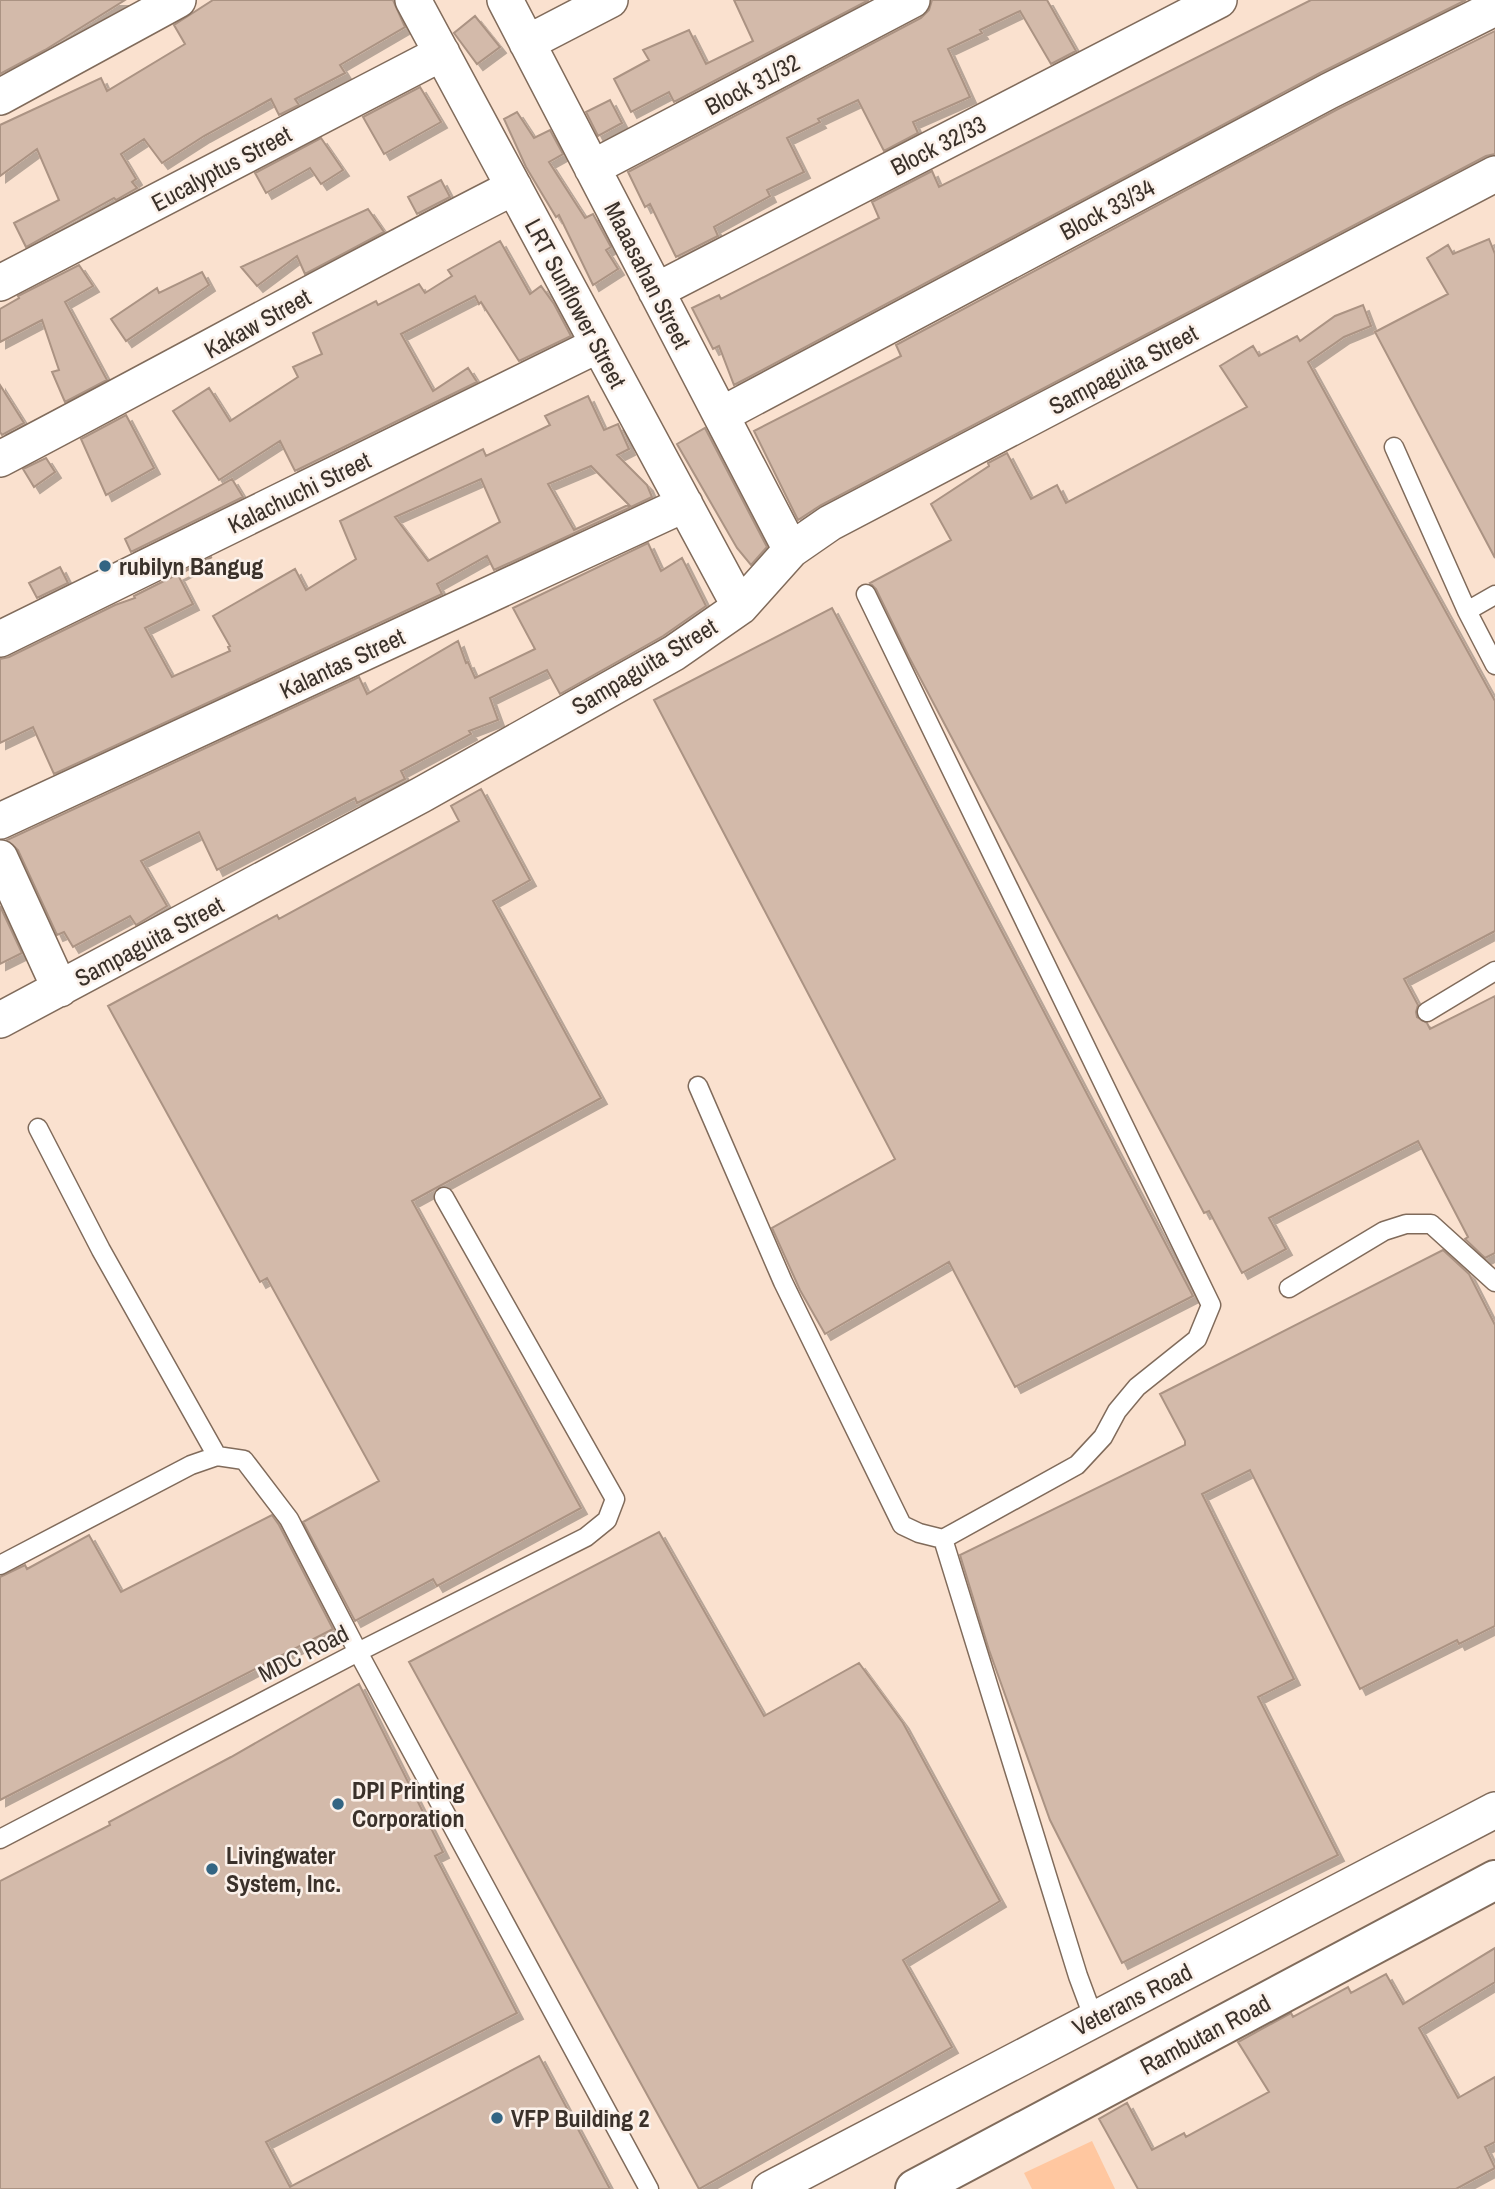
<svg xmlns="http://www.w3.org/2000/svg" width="1495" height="2189" viewBox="0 0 1495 2189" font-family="'Archivo Narrow',sans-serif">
<defs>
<filter id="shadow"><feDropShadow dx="6" dy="6" stdDeviation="0" flood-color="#0004"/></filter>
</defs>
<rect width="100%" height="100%" fill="#fae1cf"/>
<!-- green -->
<path fill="#ffc7a0" d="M1092 2141 1115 2189H1032L1024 2173Z"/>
<!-- building -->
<path fill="#d3baaa" stroke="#ab9383" stroke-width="2" fill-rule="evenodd" filter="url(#shadow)" d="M0 0H125L45 50 0 74Z
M213 0H393L405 27 340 65 345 73 295 99 299 105 279 115 271 99 204 136 162 163 144 139 121 154 136 179 132 182 137 188 116 200 114 198 26 247 14 223 59 200 37 149 0 176V125L101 78 107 91 185 44 174 25Z
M734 0H869L674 102 669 92 631 112 614 79 649 60 643 50 689 30 706 64 753 41Z
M932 0H1047L1076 51 1051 64 1020 11 980 30 982 33 948 49 970 97 913 122 918 133 884 151 858 100 818 119 820 122 787 138 804 172 767 190 770 196 714 227 718 236 676 257 650 204 645 207 628 172 921 18 929 10Z
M1311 0H1466L1320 73 734 385 719 346 713 349 692 308 719 295 721 299 879 218 872 202 932 171 939 187Z
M475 16 500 47 477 64 454 33Z
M1495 31V154L1486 156 821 505 798 520 754 431 901 356 896 345 1338 109Z
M420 87 441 122 384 154 363 117Z
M610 100 622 123 598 136 586 112Z
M517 112 534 138 550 130 563 154 549 162 585 218 593 214 611 247 606 250 618 269 593 285 559 215 556 217 526 167 504 119Z
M321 138 343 170 321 184 310 168 266 193 255 173Z
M441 180 450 197 417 214 408 197Z
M368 209 384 232 305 274 297 256 257 286 241 267Z
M1489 239 1495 254V558L1375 332 1448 294 1427 258 1448 245 1453 254Z
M500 241 530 294 541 286 554 304 571 336 519 361 481 302 479 304 475 296 401 334 433 391 468 368 477 382 295 471 280 441 219 480 173 411 209 388 230 421 298 377 293 367 322 354 313 333 376 301 378 305 419 284 425 293 452 276 448 270Z
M79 265 93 286 65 302 107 380 65 402 52 372 59 370 42 320 0 342V309L19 298 18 296Z
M202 272 209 285 126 341 111 319 157 288 159 293Z
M1363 305 1371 326 1344 337 1308 362 1495 701V931L1404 979 1418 1005 1416 1012 1417 1017 1427 1023 1430 1029 1495 996V1253L1485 1258 1465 1239 1468 1237 1418 1141 1269 1218 1286 1249 1242 1273 1209 1211 1204 1213 909 657 876 589 870 583 951 540 931 504 989 466 988 463 1007 453 1031 499 1057 485 1066 503 1247 407 1220 366 1253 346 1259 356 1297 336 1300 341 1335 316Z
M0 385 24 423 2 435 0 432Z
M588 396 604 430 618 424 629 449 617 455 647 485 652 497 631 507 591 466 548 484 574 530 628 505 629 508 494 570 487 556 437 584 442 594 54 774 33 727 0 743V659L9 657 115 605 135 598 134 596 212 557 178 575 193 604 145 628 172 677 230 651 228 647 230 646 213 616 295 569 306 590 356 559 340 521 483 449 486 456 550 425 545 416ZM481 479 500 522 428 561 395 517Z
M126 415 154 468 106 495 81 439Z
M705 428 767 547 751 565 737 548 677 444Z
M46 458 55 472 34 487 23 469Z
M232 479 243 497 131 552 125 539Z
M648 543 661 571 682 558 706 606 663 636 560 694 547 670 490 698 498 720 469 731 471 734 401 771 405 779 357 803 355 798 217 870 199 832 141 861 167 906 136 925 130 916 73 947 64 932 57 935 18 850 7 840 359 677 367 694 458 641 466 663 468 662 475 678 535 649 513 608Z
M60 567 68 583 37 598 29 583Z
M832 608 1193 1296 1015 1387 949 1262 825 1334 800 1290 772 1228 895 1159 654 700Z
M481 789 530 880 493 901 601 1098 412 1201 581 1508 437 1586 433 1579 355 1621 303 1522 379 1481 267 1278 260 1282 108 1006 277 915 279 919 459 821 451 806Z
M0 906 22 953 0 964Z
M1443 1250 1469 1274 1495 1325V1626L1459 1644 1457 1640 1360 1689 1250 1470 1202 1494 1294 1679 1258 1697 1338 1855 1122 1963 1050 1820 989 1650 960 1555 1185 1445V1441L1160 1394Z
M272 1515 279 1525 333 1629 0 1800V1577L25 1565 27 1569 89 1535 121 1592Z
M659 1532 764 1716 859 1663 903 1723 1000 1901 903 1960 952 2047 699 2189 409 1662Z
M359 1684 443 1852 435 1856 517 2013 266 2142 290 2187 539 2056 610 2189H0V1881L110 1825 109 1822 231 1757Z
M1495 1948V1982L1419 2028 1458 2098 1495 2077V2142L1485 2147 1495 2168 1456 2189H1138L1099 2119 1127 2103 1152 2150 1184 2133 1186 2137 1269 2092 1238 2042 1291 2013 1293 2017 1348 1987 1351 1993 1386 1974 1403 2004Z"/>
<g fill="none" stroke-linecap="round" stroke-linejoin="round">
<!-- service casing -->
<g stroke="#806b5b" stroke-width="21">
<path id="service" d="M1394 447 1467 611 1495 665
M866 594 1211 1305 1197 1339 1137 1387 1117 1411 1103 1437 1077 1465 943 1539
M1467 611 1495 595
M1427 1012 1495 971
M698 1086 783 1282 902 1525 919 1533 943 1539 1078 1976 1094 2019
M38 1128 101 1250 217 1456
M1289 1288 1384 1231 1406 1224H1431L1495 1282
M0 1565 191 1465 217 1456 244 1460 289 1519 358 1652 649 2189
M0 1839 358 1652 586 1537 607 1520 615 1499 444 1197"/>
</g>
<!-- minor casing -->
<g stroke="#806b5b" stroke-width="38">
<path id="minor" d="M413 0 740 607
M505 0 791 550
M527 43 610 0
M0 97 178 0
M592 168 912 0
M0 283 442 53
M656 291 1219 0
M721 415 1329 91 1495 8
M0 459C172 369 341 275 514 187
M0 639 598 345
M0 821 685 504
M0 858 60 989
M0 1020 421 795 674 653 740 607 791 550 830 523 1495 174
M770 2189 1495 1810"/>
</g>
<!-- tertiary casing -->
<g stroke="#806b5b" stroke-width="42">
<path id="tertiary" d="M915 2189 1495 1880"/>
</g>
<!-- service -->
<use href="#service" stroke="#fff" stroke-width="18"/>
<!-- minor -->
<use href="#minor" stroke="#fff" stroke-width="35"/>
<!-- tertiary -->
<use href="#tertiary" stroke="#fff" stroke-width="38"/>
</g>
<!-- markers -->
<g fill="#336583" stroke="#fbf1ea" stroke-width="2.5">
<circle cx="105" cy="566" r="7"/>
<circle cx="338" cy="1804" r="7"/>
<circle cx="212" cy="1869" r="7"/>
<circle cx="497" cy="2118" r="7"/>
</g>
<g text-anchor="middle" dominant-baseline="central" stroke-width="5" stroke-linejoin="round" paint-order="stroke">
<!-- street labels -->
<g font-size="24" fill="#3a312a" stroke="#fbf1ea">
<text transform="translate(752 84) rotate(-28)">Block 31/32</text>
<text transform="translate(938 145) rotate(-27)">Block 32/33</text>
<text transform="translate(221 168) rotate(-28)">Eucalyptus Street</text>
<text transform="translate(1107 209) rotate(-28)">Block 33/34</text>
<text transform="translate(648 275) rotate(63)">Maaasahan Street</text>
<text transform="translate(576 303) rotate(62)">LRT Sunflower Street</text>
<text transform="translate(257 323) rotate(-29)">Kakaw Street</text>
<text transform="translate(1123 369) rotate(-28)">Sampaguita Street</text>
<text transform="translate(299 492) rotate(-26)">Kalachuchi Street</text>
<text transform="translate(342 663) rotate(-25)">Kalantas Street</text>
<text transform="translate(644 666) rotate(-31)">Sampaguita Street</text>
<text transform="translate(149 941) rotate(-28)">Sampaguita Street</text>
<text transform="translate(303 1653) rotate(-27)">MDC Road</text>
<text transform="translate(1132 1999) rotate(-27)">Veterans Road</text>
<text transform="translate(1205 2034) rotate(-28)">Rambutan Road</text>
</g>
<!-- poi labels -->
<g font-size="24" font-weight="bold" fill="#3a312a" stroke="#fbf1ea" text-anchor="start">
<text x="119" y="566">rubilyn Bangug</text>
<text x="352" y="1790">DPI Printing<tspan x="352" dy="28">Corporation</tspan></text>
<text x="226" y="1855">Livingwater<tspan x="226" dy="28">System, Inc.</tspan></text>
<text x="511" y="2118">VFP Building 2</text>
</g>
</g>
</svg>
